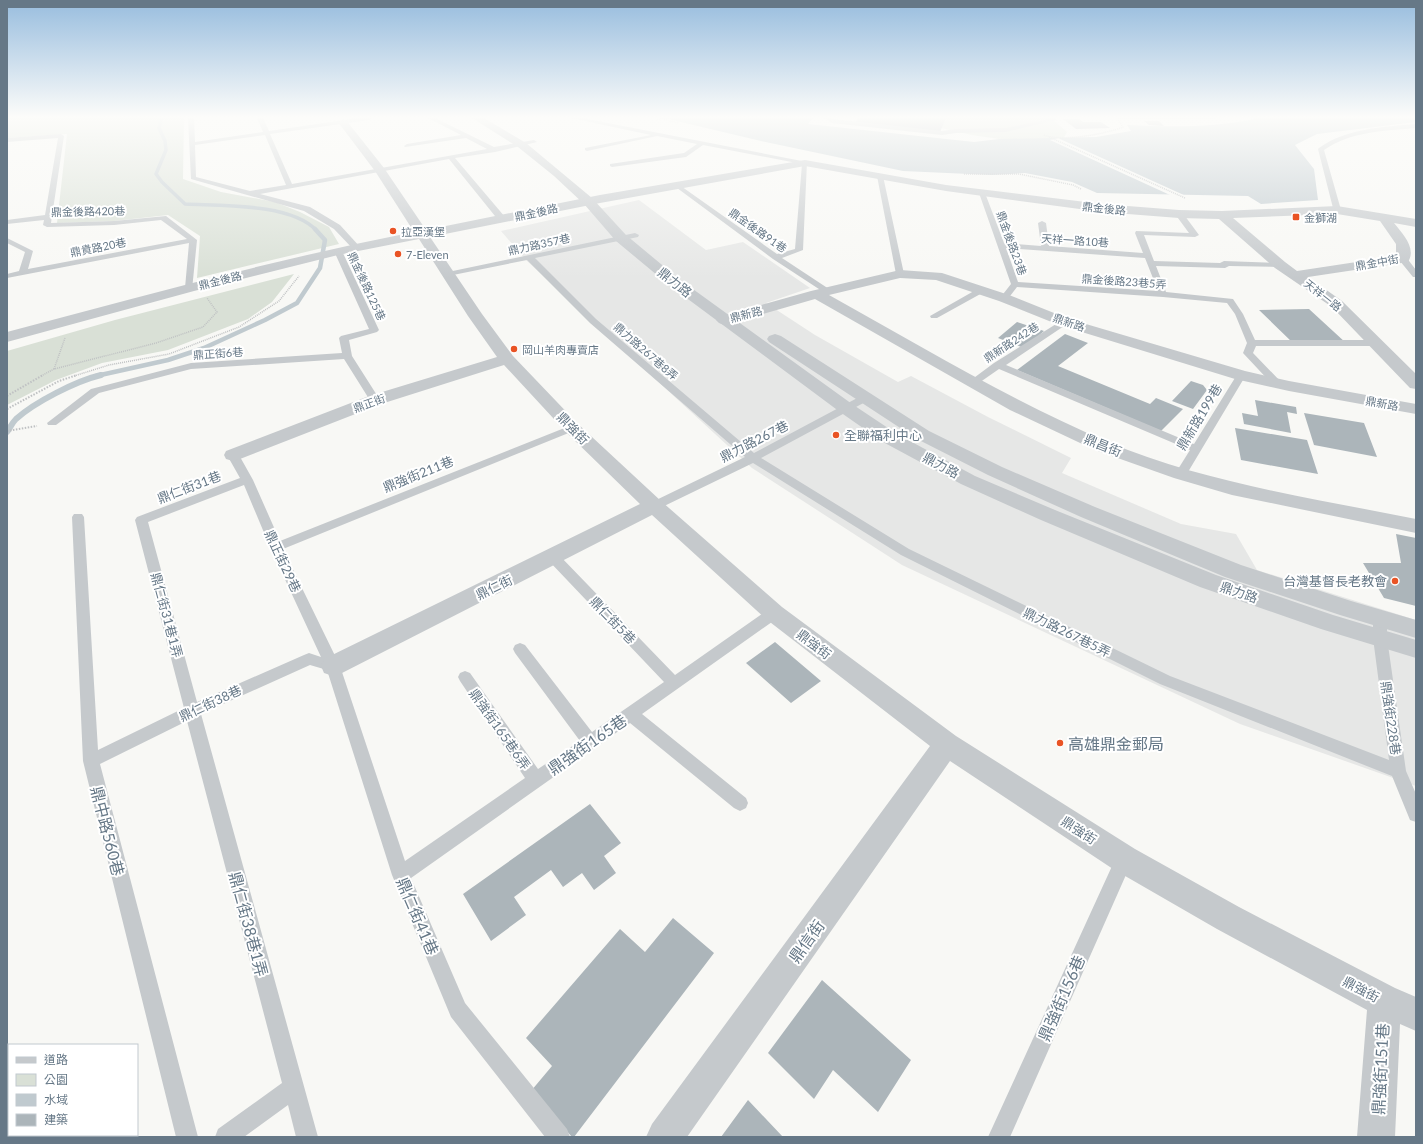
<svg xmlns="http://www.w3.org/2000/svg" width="1423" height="1144" viewBox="0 0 1423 1144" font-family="Lato,'Noto Sans TC',sans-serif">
<rect width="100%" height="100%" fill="#f8f8f5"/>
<!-- built -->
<path fill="#e6e7e6" d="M639 200 706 250 743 242 810 288 766 303 815 335 898 382 911 376 988 417 1071 458 1062 473 1181 524 1236 534 1257 570 1416 620V786L1240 724 902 565 752 468 526 260 501 231Z"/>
<!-- green -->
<path fill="#d9e0d6" d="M7 118H184L183 179 221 192 275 202 300 212 329 227 339 244 197 278 200 236 168 215 114 221 57 223 67 134 7 138Z
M946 118H1051L1067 132 1063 139H999L972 135 941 128Z
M294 274 272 302 248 319 168 350 102 363 56 380 7 405V351L115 320Z"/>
<!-- water -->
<path fill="#c0cacf" d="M664 118H813L808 124 974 142 999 139 1096 137 1131 131 1127 125C1170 127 1212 128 1254 119L1253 118H1416V122L1317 134 1295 145 1314 169 1318 200 1261 204 1248 196 1097 193 1072 182 1025 173 992 175 903 171 761 141Z"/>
<!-- pier -->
<path fill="#f8f8f5" d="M1059 138 1060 139 1186 196 1170 195 1050 140Z"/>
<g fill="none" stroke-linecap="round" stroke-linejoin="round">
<!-- stream-far2 -->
<path stroke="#c0cacf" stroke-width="3.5" d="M162 118 159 128 165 141 166 150 156 174 162 182 185 204C221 206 290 203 316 230"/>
<!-- stream-far1 -->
<path stroke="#c0cacf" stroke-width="4.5" d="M96 376 168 360 204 348 265 320 297 303 320 268 325 240 315 229"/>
<!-- stream -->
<path stroke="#c0cacf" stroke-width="6" d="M7 432C10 428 12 423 16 419 35 402 76 381 101 375"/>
</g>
<!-- building -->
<path fill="#acb5ba" d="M858 118H946L940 132 855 123Z
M1063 119H1079L1083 122H1101L1110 128 1076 129Z
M1144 121H1159L1164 126 1149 125Z
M1309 309 1346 343H1293L1259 310Z
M1017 322 1044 331 1024 348 998 338Z
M1065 334 1088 343 1058 366 1150 404 1156 398 1183 409 1161 431 1017 370Z
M1191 381 1203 385 1207 390 1193 409 1172 401Z
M1255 400 1296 407 1297 414 1287 412 1291 433 1244 424 1242 413 1258 416Z
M1304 413 1364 423 1377 457 1314 445Z
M1235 428 1307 440 1318 474 1241 460Z
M1396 534 1416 538V606L1384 598 1363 563H1401Z
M775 642 821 681 791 703 746 663Z
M590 804 621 843 604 856 616 873 594 890 582 873 563 887 551 870 514 897 526 915 491 941 463 894Z
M673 918 714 953 574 1137H572L531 1091 552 1066 526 1038 620 929 645 952Z
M822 980 911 1060 878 1112 833 1070 814 1099 768 1053Z
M748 1100 783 1137H721Z"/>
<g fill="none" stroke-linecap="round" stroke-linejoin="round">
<!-- path-far1 -->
<path stroke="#bfc1c3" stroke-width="1.5" stroke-dasharray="1 1" stroke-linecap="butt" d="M651 118 660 119
M660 118 678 123
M1044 135C1061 142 1106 134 1123 127L1117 118 1215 119 1214 118
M1049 137 1185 198
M964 174H1019L1073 185 1081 189
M54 369 65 338
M41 376 54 369 156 343 203 327 217 312 207 298
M74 376 109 365 169 354 239 327 279 301 299 276"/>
<!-- path -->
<path stroke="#bfc1c3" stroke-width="2" stroke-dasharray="1.5 1.5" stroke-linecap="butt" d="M7 396 43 375
M7 409 59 381 77 375
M7 431 37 426"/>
<!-- service -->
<path fill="#c5c9cc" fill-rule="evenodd" d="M188 118H194L195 142 263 132 257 118H263L269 131 358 118H372L369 120 270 134 292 184 487 149 466 138 405 147 404 146 407 144 461 135 428 118H435L494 147 534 140 537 142 495 152 455 158 505 217 506 219 502 221H499L449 159 260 194 310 207 340 225 361 248 357 250H354L334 229 304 211 191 179ZM265 135 286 185 250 191 196 177 195 145Z
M571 118H582L807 162 803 250 782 258 832 291 831 293H825L773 259 673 185 678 184 777 254 795 249 802 164 703 145 686 157 612 167 610 166V164L684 153 697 144 657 136 587 151 585 150V148L651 135Z
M824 118 942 131 956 129 1006 128 1050 119 1049 118H1055L1056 120 1006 132 956 133 942 135 832 123Z
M1416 124V128C1385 131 1351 131 1324 150L1341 210 1337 212H1334L1318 149 1319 148C1347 128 1383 127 1416 124Z
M61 134 64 136 51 223 114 221 166 216 197 240 192 290H186L185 288 189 243 7 278V274L19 271 25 252 7 243V238L33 251 28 269 187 239 161 220 114 225 47 227 43 225 44 220 7 224V220L45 215 58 138 7 142V138Z
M880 174 883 176 904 274 900 276 896 274 877 176Z
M982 191 985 193 1004 243 1041 246 1038 223 1042 221 1046 223 1049 246 1143 253 1135 233 1136 231 1189 233 1175 214 1179 212H1182L1199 235 1195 237 1144 235 1154 261 1220 263 1224 261 1280 263 1284 265 1280 267 1229 266 1225 268 1156 266 1166 292 1233 299 1243 314 1255 340H1377L1382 343 1377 346H1256L1253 353 1282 383 1277 386 1273 385 1243 353 1247 343 1235 314 1227 303 1163 297 1017 287 1007 300H1001L1000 298 1011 284 979 193ZM1006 248 1145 258 1158 291 1018 282Z
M635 233 639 235 638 237 535 258 596 319 754 453 861 396H869L870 398 869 400 761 458 909 549 1170 676 1389 760 1373 638V618L1375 614 1380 613 1385 614 1387 618V638L1406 771 1416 794V822L1410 820 1392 776 1160 684 901 555 753 463 658 509H650L648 506 650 503 745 457 590 323 527 260 448 276 444 274 448 272Z
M335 249H341L342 251 379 330 377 332 349 340 352 356 380 400 379 402H371L344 359 191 369 99 393 56 425H48L47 423 91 389 191 363 342 353 339 338 341 336 369 329 334 251Z
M1400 257H1406L1416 270V277H1413L1400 261Z
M981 287 985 290 984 292 937 318H931L930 316Z
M1064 319 1067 320 1069 322 1067 324 1006 365 1194 444 1238 373H1244L1246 375 1185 477H1177L1175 474 1190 450 999 369 976 385 972 386 967 383 994 363Z
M572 425 576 426 577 428 576 430 283 549 340 666 405 861 525 778 460 681 458 677 460 673 465 671 470 673 538 769 580 741 515 653 513 649 515 645 520 643 525 645 592 732 664 682 548 560 547 557 548 554 553 552 558 554 675 675 769 609 774 608 779 609 781 613 779 617 642 714 746 798 748 803 746 808 740 811 734 808 630 723 411 878 465 1003 567 1129 570 1137H545L451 1017 392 875 327 670 310 665 201 714 318 1137H296L288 1105 244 1137H215L218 1129 282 1083 187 721 100 764 198 1137H176L83 761 72 517 74 514H82L84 517 98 750 184 708 135 520 137 517 240 478 227 455 229 453H237L239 455 253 480 280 541ZM244 485 270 547 321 657 309 653 304 655 197 702 148 522Z
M1124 850 1130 853 1133 859 1010 1137H988L1118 853Z"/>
<!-- minor -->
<path fill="#c5c9cc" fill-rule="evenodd" d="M343 119 346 120 384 168 426 230 600 195 805 160 946 185 1102 204 1179 210 1222 211 1337 206 1416 219V227L1394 223C1402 233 1417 248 1408 262L1308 277 1342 301 1416 374V389L1410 388 1332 307 1275 268 1219 219 1179 218 1102 212 946 191 805 166 600 203 430 237 482 314 513 356 578 424 661 501 782 607 956 736 1135 849 1239 907 1395 988 1416 997V1031L1400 1024 1395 1137H1357L1367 1010 1217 929 1113 869 950 761 687 1137H646L652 1124 930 746 766 619 652 515 342 673 333 676 324 673 321 666 324 659 640 504 566 432 504 365 381 404 240 459 233 461 226 459 224 455 226 451 369 396 497 357 468 316 419 239 338 255 194 291 7 342V332C142 296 277 259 414 232L375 171 338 122ZM1337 214 1380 221 1396 244V256L1297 271 1285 262 1233 218Z
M900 270 942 273 1009 295 1069 319 1245 371 1289 381 1416 404V414L1289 391 1235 379 1059 325 999 301 936 280 900 278 829 295C921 346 1011 401 1108 442 1206 483 1312 498 1416 519V533L1232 495 1174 478 1095 450 1010 410 815 299 724 325 719 323 716 320 719 317 811 291Z"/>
<!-- tertiary -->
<path fill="#c5c9cc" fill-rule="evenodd" d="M472 118H484L526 143 592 198 626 235 679 279 852 404 897 434 975 476 1055 510 1216 575 1333 615 1416 640V658L1321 629 1200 587 1041 520 961 484 883 442 840 412 669 285 616 241 584 204 554 176 518 147Z
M775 334 781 336 929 431 1002 467 1095 507 1241 565 1351 601 1416 620V638L1340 615 1225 577 1081 517 988 475 917 439 769 342 767 339 769 336Z"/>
</g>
<!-- sky -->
<linearGradient id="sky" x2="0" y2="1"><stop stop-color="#98bdde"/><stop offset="0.42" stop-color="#fcfcfa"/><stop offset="1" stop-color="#fcfcfa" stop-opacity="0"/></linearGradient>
<rect width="1423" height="278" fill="url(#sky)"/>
<!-- markers -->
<g fill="#e95324" stroke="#fff" stroke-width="1.5">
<rect x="1292" y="213" width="8" height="8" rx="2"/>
<circle cx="393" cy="231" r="4"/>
<circle cx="398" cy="254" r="4"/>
<circle cx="514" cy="349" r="4"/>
<circle cx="836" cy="435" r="4"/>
<circle cx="1395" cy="581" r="4"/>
<circle cx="1060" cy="743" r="4"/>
</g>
<g text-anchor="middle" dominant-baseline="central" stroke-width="4" stroke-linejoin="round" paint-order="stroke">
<!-- far-street labels -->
<g font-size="11" fill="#667887" stroke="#fff">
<text transform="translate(1104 208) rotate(6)">鼎金後路</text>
<text transform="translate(88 211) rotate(-1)">鼎金後路420巷</text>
<text transform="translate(536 212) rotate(-12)">鼎金後路</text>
<text transform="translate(758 230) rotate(35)">鼎金後路91巷</text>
<text transform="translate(1075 240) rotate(4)">天祥一路10巷</text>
<text transform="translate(1012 243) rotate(70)">鼎金後路23巷</text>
<text transform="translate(539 244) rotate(-12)">鼎力路357巷</text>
<text transform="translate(98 247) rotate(-11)">鼎貴路20巷</text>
<text transform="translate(1377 262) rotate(-10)">鼎金中街</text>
<text transform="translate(220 280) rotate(-14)">鼎金後路</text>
<text transform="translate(1124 281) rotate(4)">鼎金後路23巷5弄</text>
<text transform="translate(367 286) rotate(65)">鼎金後路125巷</text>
<text transform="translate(1323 295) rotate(38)">天祥一路</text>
<text transform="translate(746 314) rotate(-15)">鼎新路</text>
<text transform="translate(1069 322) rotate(19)">鼎新路</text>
<text transform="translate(1011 342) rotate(-33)">鼎新路242巷</text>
<text transform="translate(646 351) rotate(41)">鼎力路267巷8弄</text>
<text transform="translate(218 353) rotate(-4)">鼎正街6巷</text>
<text transform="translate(369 403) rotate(-20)">鼎正街</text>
<text transform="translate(1382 403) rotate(10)">鼎新路</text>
</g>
<!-- far-poi labels -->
<g font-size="11" fill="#667887" stroke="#fff" text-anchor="start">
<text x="1304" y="217">金獅湖</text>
<text x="401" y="231">拉亞漢堡</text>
<text x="406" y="254">7-Eleven</text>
<text x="522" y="349">岡山羊肉專賣店</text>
</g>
<!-- street labels -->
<g font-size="13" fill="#667887" stroke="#fff">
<text transform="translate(675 282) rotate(38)">鼎力路</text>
<text transform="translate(1199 417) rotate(-59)">鼎新路199巷</text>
<text transform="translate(573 428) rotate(45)">鼎強街</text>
<text transform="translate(754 441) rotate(-27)">鼎力路267巷</text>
<text transform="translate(1103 445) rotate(22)">鼎昌街</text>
<text transform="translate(941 465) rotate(28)">鼎力路</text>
<text transform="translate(418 474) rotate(-22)">鼎強街211巷</text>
<text transform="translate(189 487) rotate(-21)">鼎仁街31巷</text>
<text transform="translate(283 561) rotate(65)">鼎正街29巷</text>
<text transform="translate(494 587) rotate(-26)">鼎仁街</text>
<text transform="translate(1239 592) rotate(19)">鼎力路</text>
<text transform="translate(167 615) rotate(75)">鼎仁街31巷1弄</text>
<text transform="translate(613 620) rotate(46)">鼎仁街5巷</text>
<text transform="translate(1067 632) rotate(26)">鼎力路267巷5弄</text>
<text transform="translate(814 644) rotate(37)">鼎強街</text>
<text transform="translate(210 703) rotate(-25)">鼎仁街38巷</text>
<text transform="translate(1391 718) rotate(82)">鼎強街228巷</text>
<text transform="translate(500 729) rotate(55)">鼎強街165巷6弄</text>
<text transform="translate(1079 830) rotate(33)">鼎強街</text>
<text transform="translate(1361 989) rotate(28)">鼎強街</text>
</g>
<!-- poi labels -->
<g font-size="13" fill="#667887" stroke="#fff" text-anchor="start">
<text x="844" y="435">全聯福利中心</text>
<text x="1387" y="581" text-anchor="end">台灣基督長老教會</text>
</g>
<!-- near-poi labels -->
<g font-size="16" fill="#667887" stroke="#fff" text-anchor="start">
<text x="1068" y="743">高雄鼎金郵局</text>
</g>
<!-- near-street labels -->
<g font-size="16" fill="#667887" stroke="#fff">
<text transform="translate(587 744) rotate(-35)">鼎強街165巷</text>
<text transform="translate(108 831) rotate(76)">鼎中路560巷</text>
<text transform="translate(418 916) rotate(67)">鼎仁街41巷</text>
<text transform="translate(249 924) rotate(75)">鼎仁街38巷1弄</text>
<text transform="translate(806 941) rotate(-54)">鼎信街</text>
<text transform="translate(1061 998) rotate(-66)">鼎強街156巷</text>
<text transform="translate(1380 1069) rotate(-87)">鼎強街151巷</text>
</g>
</g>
<!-- border -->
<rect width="1423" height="1144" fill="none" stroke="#667887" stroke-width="16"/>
<!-- legend -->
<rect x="8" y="1044" width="130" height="92" fill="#ffffff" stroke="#c2c9cf"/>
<rect x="16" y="1057" width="20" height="6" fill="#c5c9cc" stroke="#c2c9cf"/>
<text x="44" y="1064" font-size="12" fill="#667887">道路</text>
<rect x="16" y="1074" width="20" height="12" fill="#d9e0d6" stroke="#c2c9cf"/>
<text x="44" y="1084" font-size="12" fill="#667887">公園</text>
<rect x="16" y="1094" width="20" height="12" fill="#c0cacf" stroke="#c2c9cf"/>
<text x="44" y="1104" font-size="12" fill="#667887">水域</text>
<rect x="16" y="1114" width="20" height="12" fill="#acb5ba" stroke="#c2c9cf"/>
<text x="44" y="1124" font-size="12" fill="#667887">建築</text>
</svg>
